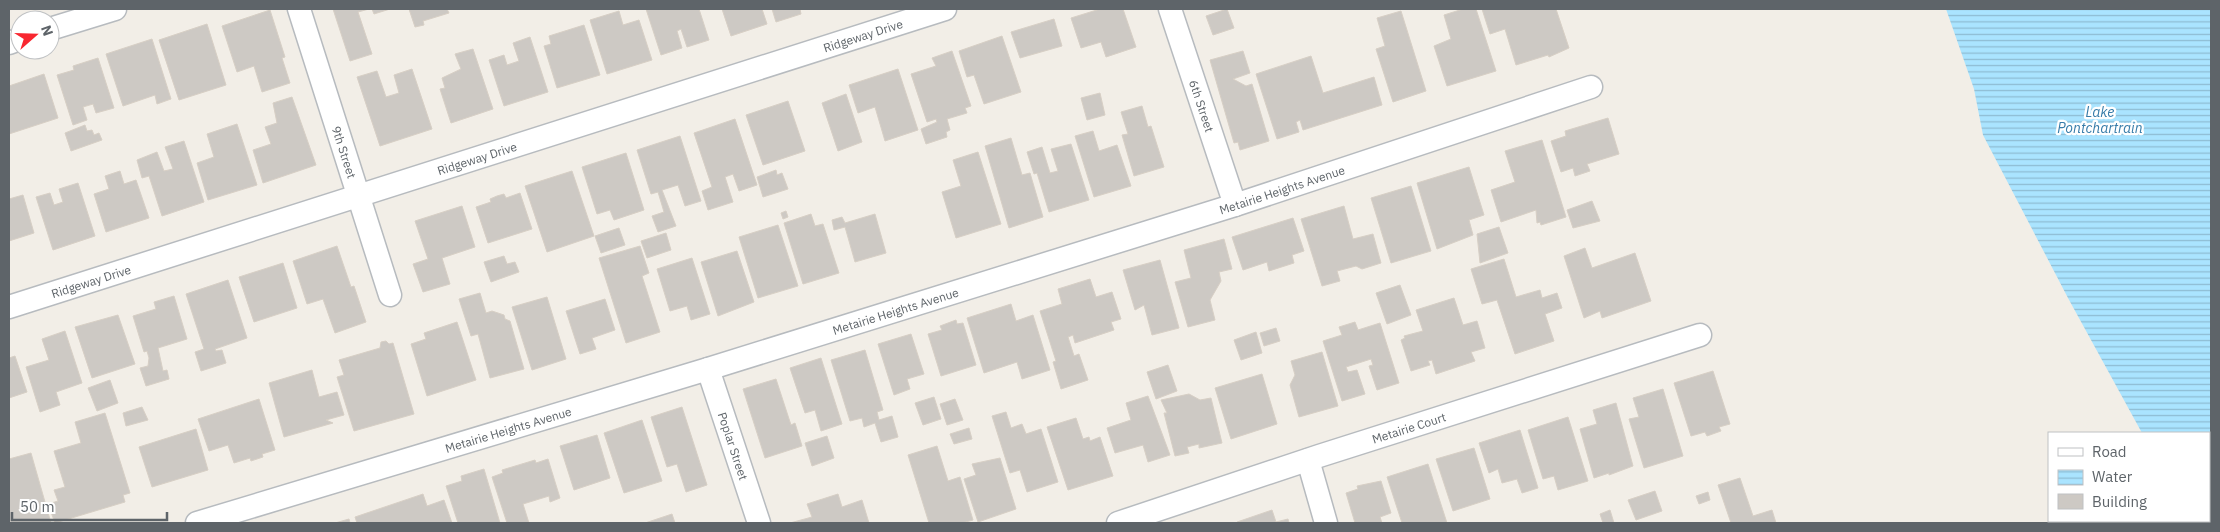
<svg xmlns="http://www.w3.org/2000/svg" width="2220" height="532" viewBox="0 0 2220 532" font-family="'IBM Plex Sans',sans-serif">
<defs>
<pattern id="water-rules" width="6" height="5" patternUnits="userSpaceOnUse" patternTransform="scale(1.25)"><rect width="6" height="5" fill="#aae4ff"/><path d="M0 2.5h6" fill="none" stroke="#8ebcd2"/></pattern>
</defs>
<rect width="100%" height="100%" fill="#f2eee7"/>
<!-- water -->
<path fill="url(#water-rules)" d="M1946 9H2211V523H2150V521H2209V433H2142L2068 298 1983 135 1974 89Z"/>
<!-- building -->
<path fill="#cdc9c4" stroke="#d7cfc5" d="M333 9H369L358 12 372 54 350 61Z
M372 9H390L374 14Z
M409 9H447L449 13 423 21 424 25 415 27Z
M646 9H699L709 40 687 47 681 29 677 31 682 48 661 55Z
M722 9H762L767 24 731 36Z
M772 9H800L801 14 776 22Z
M1100 9H1123L1136 47 1106 57 1101 42 1081 48 1071 18Z
M1227 9 1234 28 1213 35 1206 16Z
M1463 9H1476L1496 71 1447 86 1434 46 1451 39 1444 15Z
M1482 9H1556L1569 48 1549 57 1548 55 1516 65 1505 29 1490 34Z
M270 10 285 57 282 58 290 83 262 92 254 66 237 72 222 26Z
M619 11 623 25 639 20 652 60 607 74 590 20Z
M1401 11 1426 91 1393 102 1376 49 1385 46 1377 18Z
M1054 19 1062 46 1020 58 1011 32Z
M207 24 226 85 179 100 159 40Z
M584 25 600 75 557 88 544 46 551 44 549 36Z
M1002 36 1021 92 984 104 974 75 967 77 959 51Z
M530 37 548 92 504 106 489 60 504 55 507 65 519 61 513 43Z
M152 39 171 99 157 104 155 95 123 106 106 54Z
M473 49 493 109 451 123 440 89 445 88 442 78 461 69 455 54Z
M952 51 971 106 965 108 967 113 947 119 950 130 946 132 947 137 926 144 921 129 937 122 936 119 927 122 911 74 936 66 932 58Z
M1243 51 1250 73 1233 79 1246 86 1252 84 1269 141 1240 150 1238 142 1234 143 1210 60Z
M1311 56 1323 93 1374 77 1382 105 1303 130 1300 120 1296 122 1299 132 1277 139 1256 74Z
M98 58 114 108 96 113 93 104 83 107 87 120 73 125 57 75 74 70 73 66Z
M412 69 432 129 380 146 357 77 377 71 386 97 399 93 394 75Z
M898 69 918 130 885 141 875 107 858 113 849 85Z
M44 74 58 118 9 134V86Z
M1100 93 1105 115 1087 120 1081 98Z
M846 94 862 142 838 151 822 103Z
M292 97 316 165 263 183 253 150 271 144 265 127 277 123 273 103Z
M788 101 805 151 763 165 746 115Z
M1142 106 1148 127 1151 126 1164 167 1134 176 1122 135 1128 134 1121 112Z
M1608 118 1619 154 1587 164 1590 171 1575 176 1573 168 1561 172 1551 141 1566 136 1565 131Z
M735 119 757 185 739 191 733 174 725 177 733 202 708 210 702 191 712 187 694 133Z
M237 124 257 185 208 200 197 163 214 157 207 134Z
M85 125 87 131 92 130 94 135 99 133 102 140 71 151 65 133Z
M1093 131 1099 151 1117 145 1131 186 1094 197 1075 136Z
M680 136 701 201 685 206 678 185 662 190 676 226 658 232 652 216 664 212 658 192 651 194 637 150Z
M1011 138 1022 175 1030 173 1043 217 1009 228 985 146Z
M1542 140 1566 217 1541 225 1540 222 1537 223 1536 210 1501 222 1491 190 1515 182 1505 151Z
M184 141 204 202 162 216 149 176 142 178 137 160 157 152 164 171 173 169 165 147Z
M1071 144 1089 200 1049 212 1037 173 1034 174 1027 152 1042 147 1050 173 1058 171 1051 149Z
M978 152 1001 224 956 238 942 192 961 186 953 160Z
M626 153 644 210 614 220 610 210 597 214 582 167Z
M1469 167 1484 215 1469 220 1473 235 1437 249 1417 183Z
M776 170 777 175 782 173 788 189 763 197 757 177Z
M120 171 124 184 136 180 149 218 106 232 94 194 109 189 105 176Z
M572 171 594 236 547 252 525 186Z
M78 183 95 236 53 250 36 197 50 193 54 205 63 202 59 189Z
M1411 186 1431 251 1391 263 1371 198Z
M520 193 532 229 488 243 476 207 491 202 490 199 497 196 504 194 506 198Z
M23 195 34 233 9 241V199Z
M1592 201 1600 221 1573 228 1567 210Z
M462 206 475 247 442 258 450 284 423 292 413 264 428 259 415 221Z
M1344 206 1353 239 1373 234 1381 263 1362 269 1356 266 1337 271 1340 281 1322 286 1301 219Z
M786 211 788 217 783 219 781 213Z
M811 214 815 226 823 224 839 273 803 284 784 223Z
M875 214 886 253 855 262 845 227 834 230 832 220 842 217 845 223Z
M1293 218 1304 251 1292 255 1294 263 1269 271 1267 262 1243 270 1232 237Z
M778 225 798 286 758 298 739 237Z
M1499 227 1508 253 1480 263 1477 234Z
M619 228 625 245 601 253 595 236Z
M666 233 671 250 647 258 641 241Z
M1224 239 1232 269 1219 272 1221 281 1210 300 1215 320 1188 327 1175 282 1191 278 1184 250Z
M337 246 351 287 354 286 366 322 335 333 323 299 307 304 293 261Z
M640 246 649 273 642 276 660 332 626 343 599 258Z
M1585 248 1592 268 1635 253 1651 301 1602 318 1600 311 1584 318 1564 256Z
M737 251 754 302 718 316 701 262Z
M504 256 507 264 515 262 519 272 491 282 484 262Z
M692 258 710 314 691 320 687 306 670 311 657 269Z
M1504 259 1516 297 1540 290 1542 298 1557 293 1562 308 1545 314 1554 341 1515 354 1497 300 1482 304 1471 269Z
M1160 260 1179 328 1152 335 1144 305 1135 310 1123 270Z
M283 263 297 308 254 322 239 277Z
M1090 279 1096 297 1112 292 1121 319 1111 322 1114 330 1075 343 1073 335 1068 337 1074 356 1079 354 1088 380 1061 389 1053 362 1056 361 1040 311 1062 304 1058 289Z
M228 280 247 338 215 349 216 351 222 350 226 363 201 371 195 352 204 349 186 294Z
M1400 285 1411 315 1387 324 1376 293Z
M480 293 486 313 492 311 504 315 505 319 510 321 524 369 490 378 478 334 471 336 459 299Z
M174 296 187 339 158 348 163 371 167 370 169 379 146 386 140 368 148 366 149 358 147 351 144 352 133 316 156 309 154 302Z
M547 297 566 359 532 370 512 307Z
M1454 298 1463 325 1477 321 1485 348 1471 352 1475 361 1436 374 1432 360 1428 361 1430 365 1411 371 1401 340 1405 338 1404 336 1423 331 1416 310Z
M605 299 615 330 592 338 596 349 580 354 566 311Z
M1011 304 1016 321 1033 315 1050 370 1022 379 1017 362 984 373 967 318Z
M118 315 135 364 92 378 75 327Z
M956 320 957 324 963 323 976 365 941 376 928 334 942 330 940 326Z
M457 322 476 380 427 396 411 344 426 339 424 333Z
M1355 322 1358 330 1380 323 1399 383 1377 390 1369 366 1373 365 1371 359 1346 367 1348 372 1357 370 1365 394 1342 401 1323 341 1342 335 1339 327Z
M1276 328 1280 341 1264 346 1260 333Z
M65 331 82 383 56 392 60 405 40 412 26 367 49 360 42 339Z
M1256 332 1262 353 1241 360 1234 340Z
M911 334 924 374 907 379 910 389 894 395 878 344Z
M386 341 389 344 393 343 414 414 354 431 337 377 344 375 339 360 380 348 381 342Z
M865 350 883 410 877 412 879 420 892 416 898 437 881 442 875 423 864 427 862 418 850 421 831 360Z
M1322 352 1338 406 1299 417 1290 385 1295 375 1291 361Z
M15 356 27 392 9 398V358Z
M821 358 842 424 821 431 815 410 805 413 790 368Z
M1168 365 1177 391 1156 399 1147 372Z
M312 370 319 397 337 392 344 415 326 420 333 423 284 437 269 383Z
M1713 371 1730 424 1719 427 1721 431 1707 436 1705 432 1691 436 1674 383Z
M1262 374 1277 424 1231 439 1215 388Z
M776 379 791 425 795 423 802 446 765 458 743 389Z
M110 380 118 403 97 411 88 388Z
M1663 389 1683 456 1644 468 1629 419 1639 417 1633 398Z
M1189 394 1200 400 1211 398 1222 443 1199 448V444L1187 447 1189 453 1175 456 1164 413H1167L1161 400Z
M1148 396 1170 455 1148 462 1143 445 1115 453 1107 428 1131 420 1126 403Z
M934 397 941 419 923 425 915 403Z
M259 399 275 450 262 454 263 457 251 461 250 458 234 463 228 445 209 451 198 419Z
M955 399 963 420 947 425 940 404Z
M1616 403 1633 466 1609 475V473L1594 478 1580 429 1597 424 1593 410Z
M142 407 148 420 126 426 123 413Z
M682 407 707 485 686 492 677 464 667 467 651 417Z
M1006 412 1011 428 1022 424 1026 434 1041 429 1058 482 1027 492 1020 470 1010 473 992 416Z
M105 413 130 493 123 495 125 502 55 523 48 504 58 501 54 490 65 487 54 451 81 443 75 422Z
M1568 417 1588 481 1558 490 1554 476 1543 479 1528 430Z
M1076 418 1083 439 1089 437 1090 441 1100 437 1113 476 1068 490 1047 427Z
M642 420 662 481 624 493 604 433Z
M969 428 972 439 954 444 950 434Z
M196 429 208 470 152 487 139 447Z
M1520 430 1538 488 1522 493 1517 479 1502 483 1498 469 1489 473 1479 443Z
M597 435 610 478 574 490 560 446Z
M827 436 834 458 812 466 805 443Z
M937 446 948 481 960 477 973 520 962 523H929L908 455Z
M1474 448 1490 499 1453 511 1436 459Z
M31 453 51 523H9V459Z
M1000 458 1016 509 978 522 964 479 976 475 972 464Z
M548 459 560 498 550 502 549 496 523 504 529 523H507L492 477 503 473 502 470 535 460 536 463Z
M1428 464 1447 523H1402L1387 477Z
M484 469 500 523H458L446 486 462 481 461 476Z
M1740 478 1753 516 1772 510 1776 523H1731L1718 485Z
M1381 481 1391 513 1380 517 1382 523H1355L1346 493 1358 489 1357 486Z
M1655 491 1662 511 1636 520 1628 500Z
M1708 492 1710 500 1699 504 1696 496Z
M423 494 427 506 444 500 452 523H357L355 517Z
M838 494 842 507 862 500 869 523H790L812 517 807 504Z
M1272 510 1276 522 1288 519 1289 523H1238L1237 522Z
M1610 510 1614 523H1603L1600 514Z
M672 514 675 523H645Z
M349 519 350 523H335Z"/>
<g fill="none" stroke-linecap="round" stroke-linejoin="round">
<!-- minor casing -->
<g stroke="#b7bbbf" stroke-width="25">
<g id="minor">
<path id="s1" d="M299 9 390 295"/>
<path id="s2" d="M1170 9 1235 205"/>
<path d="M50 29 115 9"/>
<path d="M9 43 20 39"/>
<path id="s3" d="M9 307 945 9"/>
<path id="s4" d="M708 369 759 523"/>
<path d="M1308 460 1326 523"/>
<path id="s5" d="M197 523 708 369 1235 205 1591 87"/>
<path id="s6" d="M1118 523 1319 456 1700 335"/>
</g>
</g>
<!-- minor -->
<use href="#minor" stroke="#fff" stroke-width="22"/>
</g>
<g text-anchor="middle" dominant-baseline="central" stroke-width="4.5" stroke-linejoin="round" paint-order="stroke">
<!-- street labels -->
<g font-size="12" fill="#5e6469" stroke="#fff">
<text stroke="none"><textPath href="#s3" startOffset="896">Ridgeway Drive</textPath></text>
<text stroke="none"><textPath href="#s2" startOffset="102">6th Street</textPath></text>
<text stroke="none"><textPath href="#s1" startOffset="150">9th Street</textPath></text>
<text stroke="none"><textPath href="#s3" startOffset="491">Ridgeway Drive</textPath></text>
<text stroke="none"><textPath href="#s5" startOffset="1135">Metairie Heights Avenue</textPath></text>
<text stroke="none"><textPath href="#s3" startOffset="86">Ridgeway Drive</textPath></text>
<text stroke="none"><textPath href="#s5" startOffset="730">Metairie Heights Avenue</textPath></text>
<text stroke="none"><textPath href="#s6" startOffset="306">Metairie Court</textPath></text>
<text stroke="none"><textPath href="#s5" startOffset="325">Metairie Heights Avenue</textPath></text>
<text stroke="none"><textPath href="#s4" startOffset="81">Poplar Street</textPath></text>
</g>
<!-- water labels -->
<g font-size="14" font-style="italic" fill="#377ca9" stroke="#fff">
<text x="2100" y="112">Lake<tspan x="2100" dy="16">Pontchartrain</tspan></text>
</g>
</g>
<!-- border -->
<rect width="2220" height="532" fill="none" stroke="#5e6469" stroke-width="20"/>
<!-- legend -->
<rect x="2048" y="432" width="162" height="90" fill="#ffffff" stroke="#bfc1c3"/>
<rect x="2058" y="448" width="25" height="8" fill="#ffffff" stroke="#bfc1c3"/>
<text x="2092" y="457" font-size="15" fill="#5e6469">Road</text>
<rect x="2058" y="470" width="25" height="15" fill="url(#water-rules)" stroke="#bfc1c3"/>
<text x="2092" y="482" font-size="15" fill="#5e6469">Water</text>
<rect x="2058" y="494" width="25" height="15" fill="#cdc9c4" stroke="#bfc1c3"/>
<text x="2092" y="507" font-size="15" fill="#5e6469">Building</text>
<!-- north arrow -->
<g transform="translate(35 35) rotate(70)"><circle r="24" fill="#ffffff" stroke="#bfc1c3"/>
<path d="M0-4L9 19L0 12L-9 19Z" fill="#f82730"/>
<text y="-8" font-size="14" font-weight="bold" text-anchor="middle" fill="#5e6469">N</text>
</g>
<!-- scale -->
<path d="M12 512v8h155v-8" fill="none" stroke="#5e6469" stroke-width="2.5"/>
<text x="20" y="512" font-size="15" fill="#5e6469" stroke="#ffffff" stroke-width="4" paint-order="stroke">50 m</text>
</svg>
